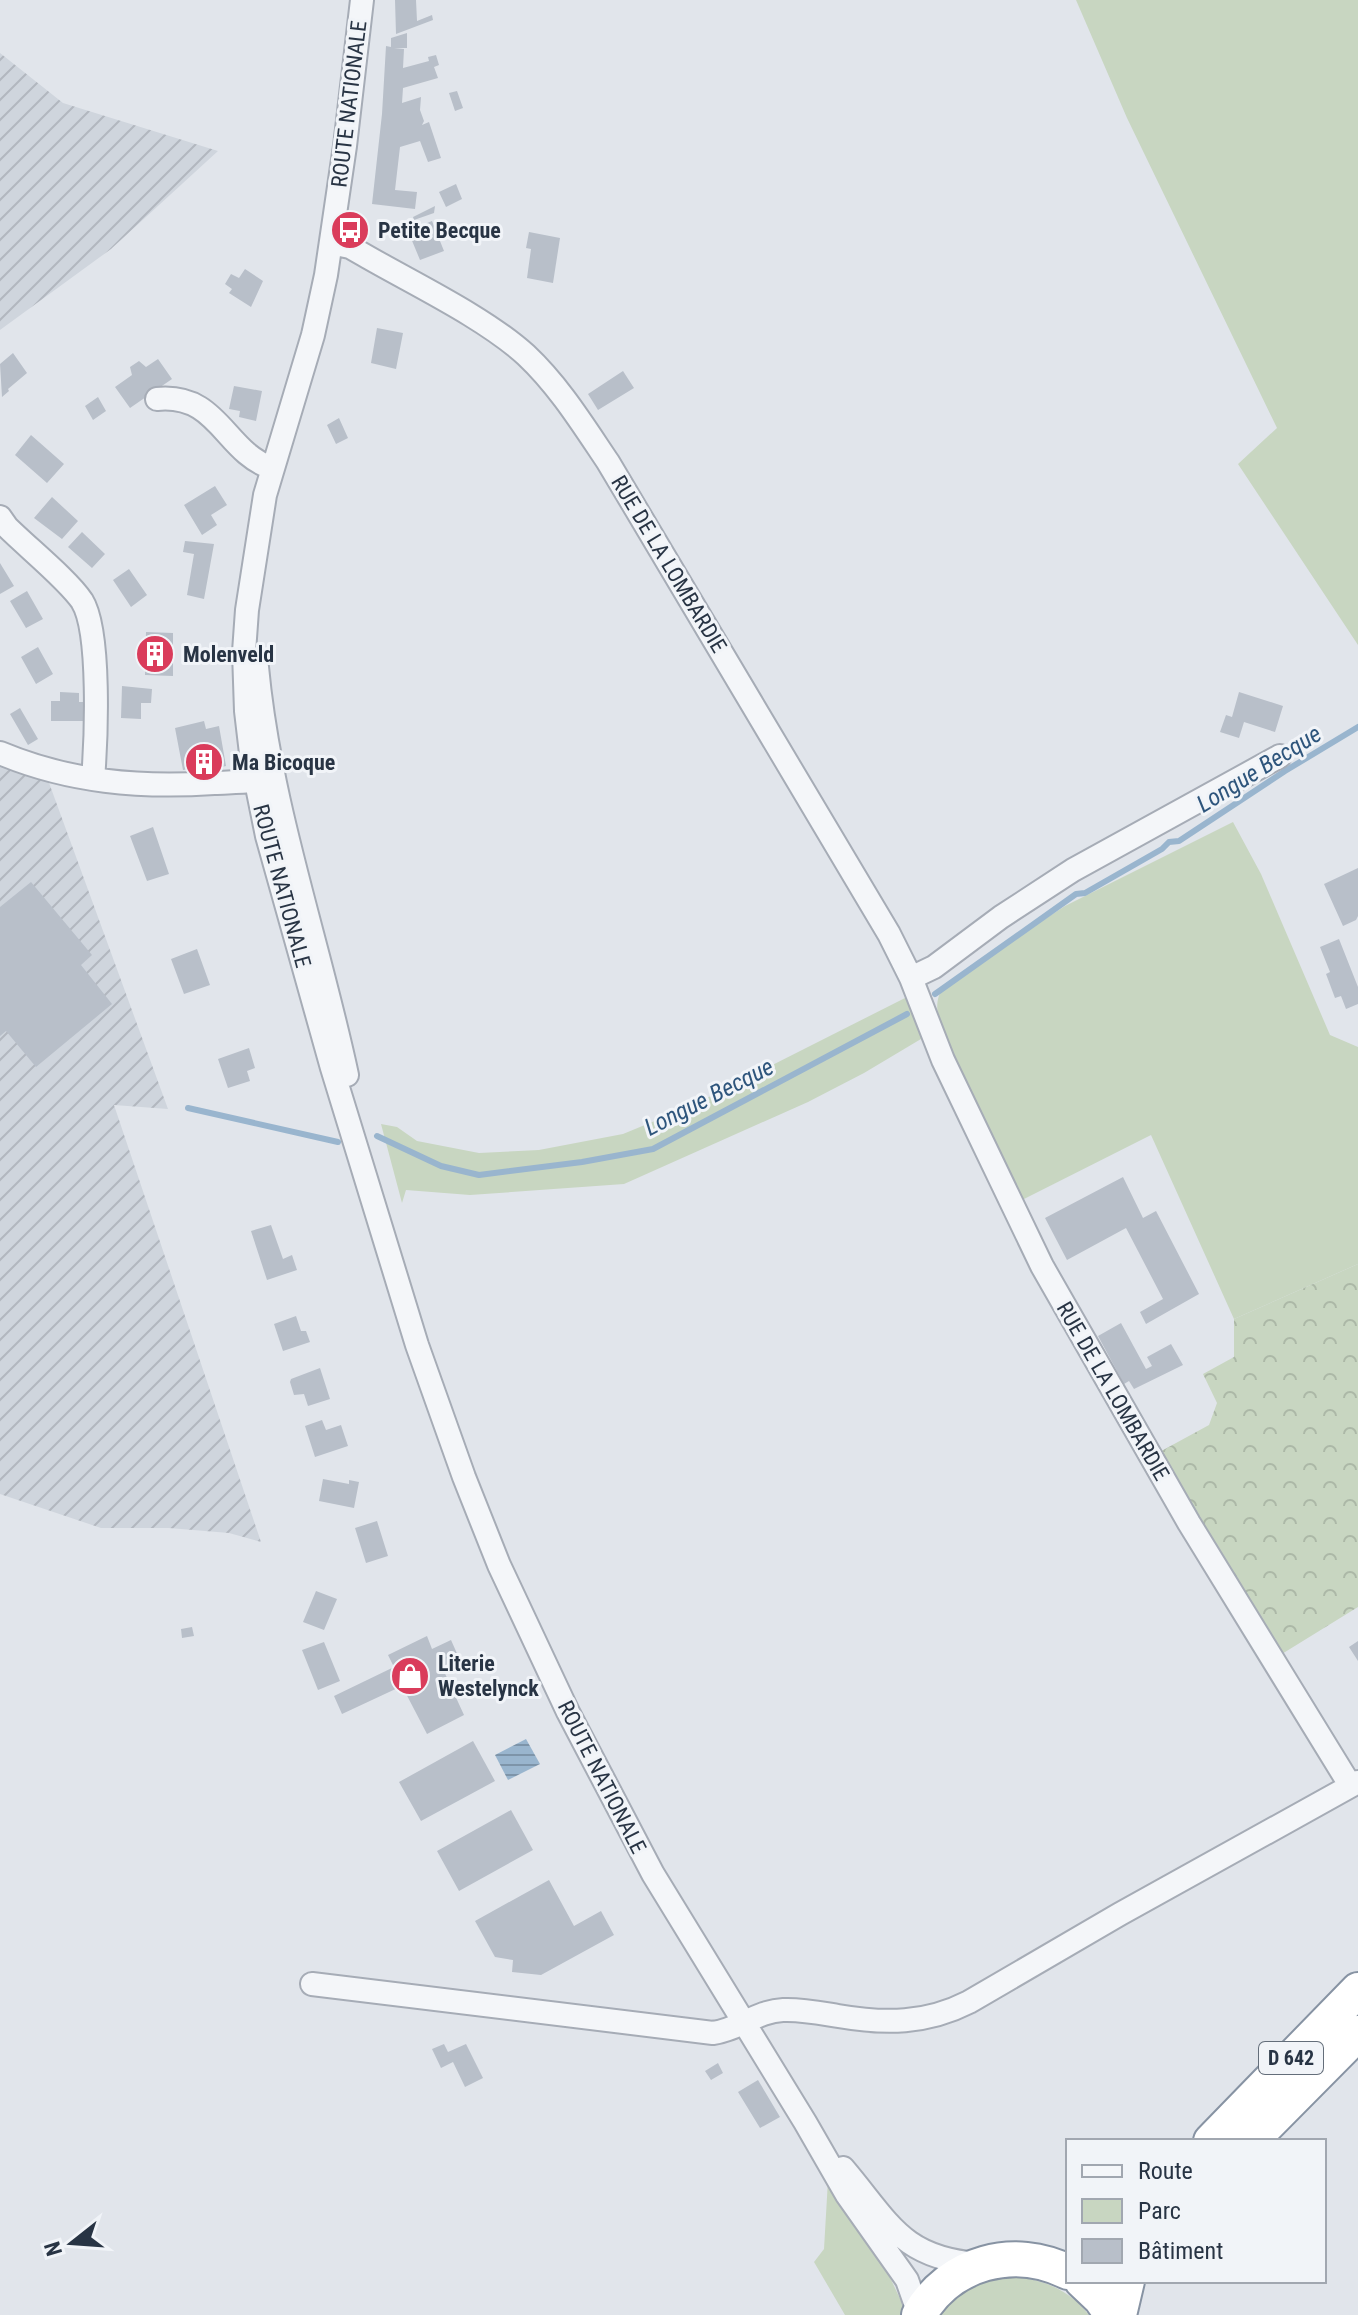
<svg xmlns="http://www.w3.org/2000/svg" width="1358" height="2315" viewBox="0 0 1358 2315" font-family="'Roboto Condensed',sans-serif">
<defs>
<pattern id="industrial-furrows" width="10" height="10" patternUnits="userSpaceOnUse" patternTransform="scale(2)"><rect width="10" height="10" fill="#cfd5dd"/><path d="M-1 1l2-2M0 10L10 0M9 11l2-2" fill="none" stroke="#b2b7bf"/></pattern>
<pattern id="forest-crowns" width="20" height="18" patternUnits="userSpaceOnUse" patternTransform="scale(2)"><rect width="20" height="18" fill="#c8d6c1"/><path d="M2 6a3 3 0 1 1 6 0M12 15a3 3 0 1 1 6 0" fill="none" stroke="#acb8a7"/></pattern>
<pattern id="water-rules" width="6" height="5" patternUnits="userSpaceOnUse" patternTransform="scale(2)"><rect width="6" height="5" fill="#99b5ce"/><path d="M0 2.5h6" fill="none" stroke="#7d94a9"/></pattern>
</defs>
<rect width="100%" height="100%" fill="#e1e5eb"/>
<!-- industrial -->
<path fill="url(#industrial-furrows)" d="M0 53 63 103 218 151 111 249 0 330Z
M0 761 48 780 168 1109 114 1105 261 1542 229 1533 169 1528H101L0 1494Z"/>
<!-- green -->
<path fill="#c8d6c1" d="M1076 0H1358V645L1238 464 1277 428 1127 118Z
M1233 822 1261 874 1330 1035 1358 1047V1264L1234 1319 1151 1135 1022 1200 941 1027C936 1010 935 1000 944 985L1065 906Z
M907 997 926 1036 864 1073 808 1102 624 1184 470 1195 406 1190 402 1203 381 1124 397 1127 417 1141 479 1153 539 1150 623 1134 691 1106Z
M828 2180 886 2269 903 2305 900 2315H845L814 2262 824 2249Z
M1014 2277C1046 2280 1069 2290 1089 2315H938C961 2291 981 2279 1014 2277Z"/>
<!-- forest -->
<path fill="url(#forest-crowns)" d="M1358 1264V1607L1277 1657 1154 1455 1209 1425 1217 1403 1203 1374 1234 1357V1319Z"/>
<!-- water -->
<path fill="url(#water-rules)" d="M526 1739 540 1764 508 1780 495 1755Z"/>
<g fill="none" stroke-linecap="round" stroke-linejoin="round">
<!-- stream -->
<path stroke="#99b5ce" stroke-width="6" d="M935 994 1076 894 1085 893 1162 849 1169 842 1179 841 1285 771 1358 727
M188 1108 338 1142
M377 1136 441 1166 479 1175 582 1162 653 1149 907 1014"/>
</g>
<!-- building -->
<path fill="#b8bfc9" d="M395 0H416L417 21 432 15 433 20 396 34Z
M407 33V48H394L404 49 403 68 429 61 428 57 436 55 439 65 434 67 438 78 403 88 402 103 421 97 420 110 424 121 422 125 429 122 441 158 428 162 420 141 400 147 395 190 417 192 415 209 372 204 382 114 386 46 391 47V38Z
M457 91 463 108 455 111 449 93Z
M456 184 462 199 446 207 439 192Z
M435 206 434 213 414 220 413 217Z
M432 221 444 251 420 260 408 231Z
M529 232 560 238 553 283 527 278 531 249 526 248Z
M245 269 263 281 251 307 229 293 232 289 225 284 231 274 239 278Z
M377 328 403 333 396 369 371 363Z
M13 353 27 373 8 389 9 391 2 397 0 364Z
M158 359 172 379 130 408 115 387 132 375 130 367 139 361 146 367Z
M623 371 634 388 598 410 588 394Z
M234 386 262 391 256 421 239 417 240 411 229 409Z
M98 397 106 411 93 420 85 406Z
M339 418 348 438 336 444 327 425Z
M31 435 64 464 47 483 15 455Z
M215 486 227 505 211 515 217 525 202 535 184 505Z
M52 497 78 521 62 539 34 518Z
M82 532 105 554 92 568 68 547Z
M185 541 214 544 204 599 187 595 194 554 183 552Z
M0 563 14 586 0 594Z
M129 569 147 595 131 607 113 580Z
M27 591 43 619 26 628 10 601Z
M146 632 173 633V676L145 675Z
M38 647 53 674 36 684 21 657Z
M122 686 152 689 151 703H141V719L121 718Z
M60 692 79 693V702H84L83 721H51V701H60Z
M1239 692 1283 706 1275 732 1244 722 1239 738 1220 732 1226 715 1232 717Z
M20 708 38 739 28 745 10 714Z
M204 721 206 729 219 726 226 766 197 773 196 768 183 770 175 728Z
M153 827 169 874 147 881 130 836Z
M1358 868V916L1356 920 1343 926 1324 884Z
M31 882 92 955 81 965 112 1004 36 1067 6 1031 0 1036V907Z
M1339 939 1358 987V1004L1346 1009 1341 996 1335 998 1326 974 1330 972 1320 947Z
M197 949 210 985 184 994 171 959Z
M249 1048 255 1068 247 1071 250 1081 228 1088 218 1059Z
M1123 1177 1143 1218 1156 1211 1199 1294 1146 1324 1140 1312 1163 1299 1126 1228 1067 1260 1045 1218Z
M271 1225 283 1259 292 1255 297 1270 267 1280 251 1231Z
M296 1316 301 1331H306L310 1342 283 1351 274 1324Z
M1121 1323 1146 1369 1152 1366 1147 1357 1171 1344 1183 1365 1134 1389 1129 1381 1124 1384 1098 1336Z
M320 1368 330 1399 308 1406 304 1394 294 1395 290 1382 291 1379Z
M322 1420 326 1430 341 1425 348 1446 315 1457 305 1426Z
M323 1479 349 1484V1480L359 1482 354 1508 319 1501Z
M377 1521 388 1556 366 1563 355 1528Z
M316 1591 337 1599 324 1630 303 1622Z
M192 1627 194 1636 182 1638 181 1629Z
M427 1636 432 1649 451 1640 459 1658 442 1667 464 1715 427 1734 402 1686 342 1714 334 1696 394 1667 388 1655Z
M1358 1641V1661L1349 1647Z
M324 1642 340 1681 318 1690 302 1650Z
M473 1741 495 1781 421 1821 399 1782Z
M511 1810 533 1850 459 1891 437 1851Z
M549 1880 574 1926 601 1911 614 1935 541 1975 512 1972 513 1960 495 1957 475 1921Z
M444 2044 448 2052 466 2044 483 2078 465 2087 453 2062 441 2068 432 2049Z
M718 2063 723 2073 711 2080 705 2071Z
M758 2080 780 2117 760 2128 738 2092Z"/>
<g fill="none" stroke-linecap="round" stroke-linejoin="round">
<!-- minor casing -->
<g stroke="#a6acb6" stroke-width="26">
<path id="minor" d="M362 0 345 146 326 275 313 335 265 495 247 610 244 652 246 711 252 762 267 836 332 1068 417 1345 464 1477 499 1565 568 1712 653 1874 805 2122 847 2195 907 2280 919 2314
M331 243 350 247 364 255C414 284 484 317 526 355 559 386 583 425 608 462L889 934 911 978 943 1060 1042 1266 1189 1523 1350 1785
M157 399C219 393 224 452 272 468
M0 517 7 527C27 547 68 580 82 601 101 631 96 742 93 779
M257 667C270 806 318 939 347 1075
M0 753C69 782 140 788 214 783 233 782 251 782 270 779
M911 978 934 967 1001 917 1073 870 1280 756
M312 1984 713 2033C738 2030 757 2011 783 2010 801 2009 820 2013 838 2016 885 2024 926 2024 969 2002L1120 1914 1358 1782
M843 2168C889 2222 901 2258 978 2264"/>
</g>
<!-- highway casing -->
<g stroke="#8793a3" stroke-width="38">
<path id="highway" d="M1211 2141 1358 1990
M1251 2141 1358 2033
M1082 2281 1101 2299 1112 2315
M919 2315C950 2262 1014 2245 1068 2272
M1119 2315 1127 2281"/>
</g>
<!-- minor -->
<use href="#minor" stroke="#f4f6f9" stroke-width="22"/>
<!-- highway -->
<use href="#highway" stroke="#fff" stroke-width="34"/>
</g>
<!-- icons -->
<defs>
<g id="bus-disc" transform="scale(2)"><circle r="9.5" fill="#da3c5b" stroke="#f1f4f8"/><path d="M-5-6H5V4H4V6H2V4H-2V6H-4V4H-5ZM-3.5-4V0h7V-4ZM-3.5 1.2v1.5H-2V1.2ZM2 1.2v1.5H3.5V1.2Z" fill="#fff"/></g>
<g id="building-disc" transform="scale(2)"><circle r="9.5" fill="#da3c5b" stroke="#f1f4f8"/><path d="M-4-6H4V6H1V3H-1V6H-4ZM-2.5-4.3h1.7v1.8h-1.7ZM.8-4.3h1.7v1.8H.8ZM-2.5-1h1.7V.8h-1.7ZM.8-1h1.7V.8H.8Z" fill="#fff"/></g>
<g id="shop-disc" transform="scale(2)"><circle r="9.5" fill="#da3c5b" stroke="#f1f4f8"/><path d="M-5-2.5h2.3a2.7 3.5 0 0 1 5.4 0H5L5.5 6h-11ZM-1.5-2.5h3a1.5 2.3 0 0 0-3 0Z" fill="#fff"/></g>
</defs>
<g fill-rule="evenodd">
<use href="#bus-disc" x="350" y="230"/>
<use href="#building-disc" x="155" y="654"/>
<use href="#building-disc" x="204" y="762"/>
<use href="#shop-disc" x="410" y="1676"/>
</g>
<g text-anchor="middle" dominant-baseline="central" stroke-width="6" stroke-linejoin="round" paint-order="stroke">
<!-- shield labels -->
<rect fill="#f1f4f8" stroke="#646e7a" stroke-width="2" x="1259" y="2042" width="64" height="32" rx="6"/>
<g font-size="20" font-weight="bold" fill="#283444">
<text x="1291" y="2058">D 642</text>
</g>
<!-- street labels -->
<g font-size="22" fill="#283444" stroke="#f1f4f8">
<text transform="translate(349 104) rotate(-83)">ROUTE NATIONALE</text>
<text transform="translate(669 564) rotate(59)">RUE DE LA LOMBARDIE</text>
<text transform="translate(282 886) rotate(75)">ROUTE NATIONALE</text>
<text transform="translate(1113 1391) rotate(60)">RUE DE LA LOMBARDIE</text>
<text transform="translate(602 1777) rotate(63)">ROUTE NATIONALE</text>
</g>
<!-- poi labels -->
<g font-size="22" font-weight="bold" fill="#283444" stroke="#f1f4f8" text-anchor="start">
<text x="378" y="230">Petite Becque</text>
<text x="183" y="654">Molenveld</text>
<text x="232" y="762">Ma Bicoque</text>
<text x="438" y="1663">Literie<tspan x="438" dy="25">Westelynck</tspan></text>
</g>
<!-- water labels -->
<g font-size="24" font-style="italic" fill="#2e557c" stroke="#f1f4f8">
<text transform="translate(1259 769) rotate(-32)">Longue Becque</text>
<text transform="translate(709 1097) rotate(-27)">Longue Becque</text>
</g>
</g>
<!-- legend -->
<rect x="1066" y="2139" width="260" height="144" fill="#f1f4f8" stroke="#a1a7b0" stroke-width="2"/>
<rect x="1082" y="2165" width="40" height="12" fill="#f4f6f9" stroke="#a1a7b0" stroke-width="2"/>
<text x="1138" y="2179" font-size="24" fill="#283444">Route</text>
<rect x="1082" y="2199" width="40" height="24" fill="#c8d6c1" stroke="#a1a7b0" stroke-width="2"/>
<text x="1138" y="2219" font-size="24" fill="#283444">Parc</text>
<rect x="1082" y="2239" width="40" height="24" fill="#b8bfc9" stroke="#a1a7b0" stroke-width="2"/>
<text x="1138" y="2259" font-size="24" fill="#283444">Bâtiment</text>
<!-- north arrow -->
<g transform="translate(72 2243) rotate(253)" stroke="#f1f4f8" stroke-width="6" paint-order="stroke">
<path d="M0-6L14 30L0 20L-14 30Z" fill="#283444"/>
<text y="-12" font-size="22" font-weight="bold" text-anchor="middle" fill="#283444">N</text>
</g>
</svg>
